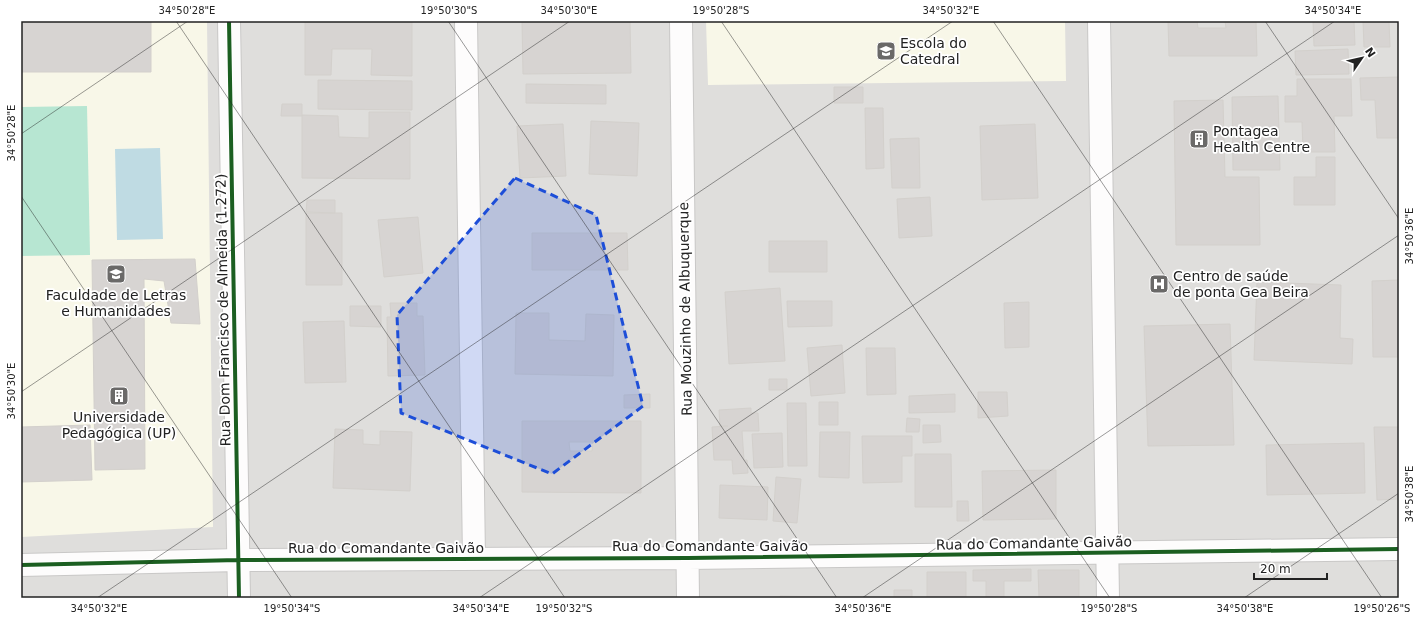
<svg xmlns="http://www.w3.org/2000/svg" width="1420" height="619" viewBox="0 0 1420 619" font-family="'DejaVu Sans',sans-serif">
<rect width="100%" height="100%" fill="#f0eeeb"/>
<!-- residential -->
<path fill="#dfdedc" d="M21 21H1399V598H21Z"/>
<!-- education -->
<path fill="#f8f7e8" d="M21 21H207L213 527 21 537Z
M706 21H1065L1066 81 708 85Z"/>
<!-- pitch -->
<path fill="#b7e6d2" d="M87 106 90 255 21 256V107Z"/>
<!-- water -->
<path fill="#bfdbe3" d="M160 148 163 239 117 240 115 149Z"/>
<!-- building -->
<path fill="#d7d4d2" stroke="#d3d0cc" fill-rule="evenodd" d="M21 21H151V72H21Z
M305 21H412V76L371 75 372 49H332L331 75H305Z
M522 21H630L631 73 523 74Z
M1168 21H1197L1198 28H1226L1225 21H1256L1257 56H1169Z
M1313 21H1354L1355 45 1314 46Z
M1363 21H1389L1390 47H1364Z
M1348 49 1349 74 1296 75 1295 51Z
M1399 77V138H1377L1375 100H1361L1360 78Z
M1297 79H1351L1352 116H1334L1335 152H1303L1302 122H1285V96H1297Z
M318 80 412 81V110L318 109Z
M526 84 606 85V104L526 103Z
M834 87H863V103H834Z
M1278 96 1280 170H1233L1232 97Z
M1223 100 1225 177H1259L1260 245H1176L1174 101Z
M282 104H302V116H281Z
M865 108H883L884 168 866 169Z
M369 112H410V179L302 178V115L338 116 339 137 369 138Z
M591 121 639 123 637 176 589 174Z
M563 124 566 176 520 178 517 126Z
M1035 124 1038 198 982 200 980 126Z
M919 138 920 188H892L890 139Z
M1316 157H1335V205H1294V177H1316Z
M930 197 932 236 899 238 897 199Z
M307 200H335V213L306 212Z
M306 213H342V285H306Z
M418 217 423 273 384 277 378 220Z
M532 233H627L628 270H532Z
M769 241H827V272H769Z
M195 259 200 324 171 323 164 281 144 279 145 469 95 470 92 260Z
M1399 280V357H1373L1372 281Z
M1257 282 1341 285 1340 338 1353 339 1352 364 1254 360Z
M780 288 785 361 729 364 725 292Z
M787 301H832V326L788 327Z
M1029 302V347L1005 348 1004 303Z
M390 303H417V316H423L425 375 388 376 387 317H391Z
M350 306H381V327L350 326Z
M516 313H549V340L585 341 586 314 614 315 613 376 515 374Z
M344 321 346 382 305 383 303 322Z
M1230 324 1234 445 1148 446 1144 326Z
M842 345 845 393 811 396 807 348Z
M866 348H895L896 394 867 395Z
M769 379H787V390H769Z
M978 392H1007L1008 416 978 418Z
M650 394V408H624V395Z
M955 394V412L909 413V396Z
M819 402H838V425H819Z
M787 403H806L807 466H788Z
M751 408V413H758L759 431H742L744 460H747L748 473 733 474 732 460H714L712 427 728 426H720L719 410Z
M907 418 920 419 919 432H906Z
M522 421H641V493L522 492ZM569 442H593L592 451H570Z
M90 425 92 480 21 482V427Z
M923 425H940L941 442 923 443Z
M1374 427H1399V499L1377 500Z
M335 429 363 430V444L380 445V431L412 432 410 491 333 488Z
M820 432H850L849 478 819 477Z
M782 433 783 467 754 468 752 434Z
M862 436H912V456H902V482L863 483Z
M1364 443 1365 493 1267 495 1266 445Z
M915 454H951L952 507H915Z
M1056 470V519L983 520 982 471Z
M776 477 801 479 797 523 773 521Z
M720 485 768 487 767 520 719 518Z
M957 501H968L969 521H957Z
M1031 569V581H1004V598H986V581H973V570Z
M1038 570H1079V598H1039Z
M927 572H966V598H927Z
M894 590H912V598H894Z
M780 596 862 598H780Z"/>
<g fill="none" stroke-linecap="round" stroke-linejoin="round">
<!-- minor casing -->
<g stroke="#c9c8c7" stroke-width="24">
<path id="minor" d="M229 21 239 598
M466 21 474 558
M681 21 688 598
M1099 21 1108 598
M21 565 238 560 688 558 1399 549"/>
</g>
<!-- minor -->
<use href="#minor" stroke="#fdfcfc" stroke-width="22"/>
<!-- cycleway casing -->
<g stroke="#fff" stroke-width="6">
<path id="cycleway" d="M229 21 239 598
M21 565 238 560 688 558 1399 549"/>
</g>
<!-- cycleway -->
<use href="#cycleway" stroke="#1b5e20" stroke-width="4"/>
</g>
<!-- marked area -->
<path fill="#1d4ed8" fill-opacity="0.2" stroke="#1d4ed8" stroke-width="3" stroke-dasharray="8 5" stroke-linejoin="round" d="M515 178 596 215 643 406 552 474 401 413 397 315Z"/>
<!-- ticks -->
<path fill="none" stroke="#222" stroke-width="1" stroke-opacity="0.45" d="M176 21 565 598M448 21 837 598M721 21 1110 598M993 21 1382 598M1265 21 1399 219M21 134 188 21M21 196 292 598M21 392 570 21M97 598 953 21M479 598 1335 21M862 598 1399 235M1244 598 1399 493"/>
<!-- icons -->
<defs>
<g id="school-square" transform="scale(1)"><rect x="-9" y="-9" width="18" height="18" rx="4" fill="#6a6968" stroke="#fff"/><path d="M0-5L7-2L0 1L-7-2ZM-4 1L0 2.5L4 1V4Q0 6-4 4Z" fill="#fff"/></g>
<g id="building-square" transform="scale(1)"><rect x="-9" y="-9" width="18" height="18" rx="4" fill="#6a6968" stroke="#fff"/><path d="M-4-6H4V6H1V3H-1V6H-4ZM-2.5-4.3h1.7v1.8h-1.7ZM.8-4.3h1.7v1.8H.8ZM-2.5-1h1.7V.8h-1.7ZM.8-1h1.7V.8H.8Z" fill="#fff"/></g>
<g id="university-square" transform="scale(1)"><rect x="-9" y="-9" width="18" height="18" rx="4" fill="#6a6968" stroke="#fff"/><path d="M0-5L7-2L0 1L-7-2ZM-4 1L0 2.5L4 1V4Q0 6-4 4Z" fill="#fff"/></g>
<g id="hospital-square" transform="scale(1)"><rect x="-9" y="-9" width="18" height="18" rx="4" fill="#6a6968" stroke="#fff"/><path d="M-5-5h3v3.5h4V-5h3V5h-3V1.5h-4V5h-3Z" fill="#fff"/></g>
</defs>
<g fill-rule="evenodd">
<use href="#school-square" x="886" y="51"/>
<use href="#building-square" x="1199" y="139"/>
<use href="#university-square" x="116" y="274"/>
<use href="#hospital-square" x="1159" y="284"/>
<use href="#building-square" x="119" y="396"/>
</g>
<g text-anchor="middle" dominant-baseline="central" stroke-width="3.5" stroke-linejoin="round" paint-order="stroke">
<!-- poi labels -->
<g font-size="14" fill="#222" stroke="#fff" text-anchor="start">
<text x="900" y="43">Escola do<tspan x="900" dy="16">Catedral</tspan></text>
<text x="1213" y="131">Pontagea<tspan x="1213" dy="16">Health Centre</tspan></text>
<text x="1173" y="276">Centro de saúde<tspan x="1173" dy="16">de ponta Gea Beira</tspan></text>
<text x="116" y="295" text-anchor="middle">Faculdade de Letras<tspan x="116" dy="16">e Humanidades</tspan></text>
<text x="119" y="417" text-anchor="middle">Universidade<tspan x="119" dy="16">Pedagógica (UP)</tspan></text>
</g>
<!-- street labels -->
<g font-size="14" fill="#222" stroke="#fff">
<text transform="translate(685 309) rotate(-91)">Rua Mouzinho de Albuquerque</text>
<text transform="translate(223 310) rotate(-91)">Rua Dom Francisco de Almeida (1.272)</text>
<text transform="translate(1034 543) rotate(-1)">Rua do Comandante Gaivão</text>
<text x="710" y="546">Rua do Comandante Gaivão</text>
<text x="386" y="548">Rua do Comandante Gaivão</text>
</g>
</g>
<!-- border -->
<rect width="1420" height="619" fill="none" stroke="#ffffff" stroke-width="44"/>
<!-- north arrow -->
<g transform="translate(1362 58) rotate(56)" stroke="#ffffff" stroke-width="3" paint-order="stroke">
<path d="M0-3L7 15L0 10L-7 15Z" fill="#222222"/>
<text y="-6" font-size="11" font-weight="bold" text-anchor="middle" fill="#222222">N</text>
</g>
<!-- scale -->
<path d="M1254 573v6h73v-6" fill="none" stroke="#222222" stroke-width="2"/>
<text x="1260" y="573" font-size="12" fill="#222222" stroke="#ffffff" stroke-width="3" paint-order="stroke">20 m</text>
<rect x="22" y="22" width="1376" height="575" fill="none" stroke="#222" stroke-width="1.5"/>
<g font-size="10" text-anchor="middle" fill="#222">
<text x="187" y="14">34°50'28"E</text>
<text x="449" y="14">19°50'30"S</text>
<text x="569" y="14">34°50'30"E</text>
<text x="721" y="14">19°50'28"S</text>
<text x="951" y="14">34°50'32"E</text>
<text x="1333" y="14">34°50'34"E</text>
<text transform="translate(11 133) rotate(-90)" y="4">34°50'28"E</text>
<text transform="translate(1409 236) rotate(-90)" y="4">34°50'36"E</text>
<text transform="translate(11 391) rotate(-90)" y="4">34°50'30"E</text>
<text transform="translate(1409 494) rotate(-90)" y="4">34°50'38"E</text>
<text x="99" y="612">34°50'32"E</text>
<text x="292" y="612">19°50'34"S</text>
<text x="481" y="612">34°50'34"E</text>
<text x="564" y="612">19°50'32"S</text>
<text x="863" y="612">34°50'36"E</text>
<text x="1109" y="612">19°50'28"S</text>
<text x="1245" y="612">34°50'38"E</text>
<text x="1382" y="612">19°50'26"S</text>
</g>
</svg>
